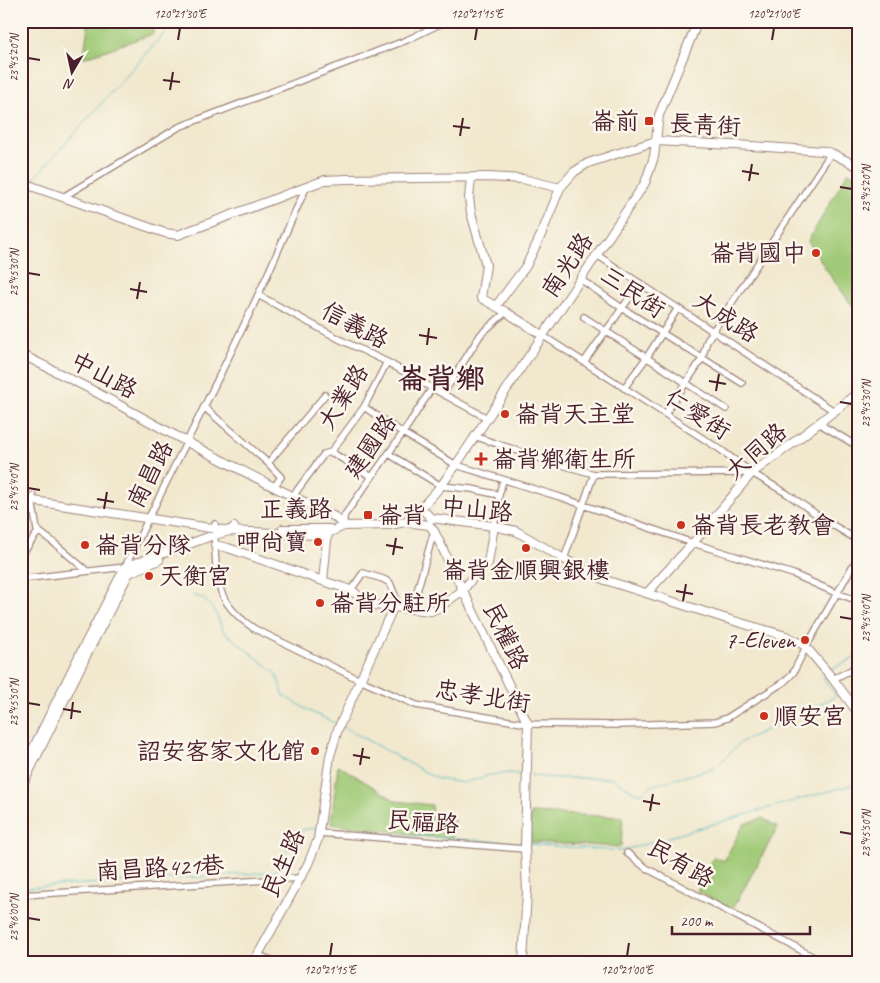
<svg xmlns="http://www.w3.org/2000/svg" width="880" height="983" viewBox="0 0 880 983" font-family="Caveat,'LXGW WenKai TC',sans-serif">
<rect width="100%" height="100%" fill="#fbf7ec"/>
<filter id="ink" filterUnits="userSpaceOnUse"><feTurbulence type="fractalNoise" baseFrequency=".02" numOctaves="2"/><feDisplacementMap in="SourceGraphic" scale="10" xChannelSelector="R" yChannelSelector="G"/><feConvolveMatrix kernelMatrix="1 2 1 2 8 2 1 2 1" color-interpolation-filters="sRGB"/></filter>
<filter id="wash" filterUnits="userSpaceOnUse"><feTurbulence type="fractalNoise" baseFrequency=".0096" numOctaves="4" result="noise"/><feDisplacementMap in="SourceGraphic" scale="20" xChannelSelector="R" yChannelSelector="G"/><feGaussianBlur stdDeviation="1.12" result="paint"/><feColorMatrix in="noise" values="0 0 0 0 0 0 0 0 0 0 0 0 0 0 0 0 0 1.4 0 .05"/><feComposite in="paint" operator="in"/></filter>
<g filter="url(#wash)">
<rect width="100%" height="100%" fill="#f1e8ce"/>
<!-- green -->
<path fill="#a0ca77" stroke="#757451" d="M89 21H154L153 34 83 58Z
M848 172 859 177V314L834 281 808 241Z
M338 765 396 801 432 805 431 817 454 820 452 839 331 824Z
M531 813 623 817 621 847 530 842Z
M762 818 778 827 732 910 697 891 714 857 724 861 744 824Z"/>
<g fill="none" stroke-linecap="round" stroke-linejoin="round">
<!-- stream -->
<path stroke="#49b8c0" stroke-width="1" d="M31 182 175 21
M21 195 27 188
M193 595 204 599 216 613 223 631 276 673 284 696 309 711 337 724
M829 670 859 656
M343 727 438 779 463 783 490 775 511 773 524 775
M530 775 552 778H612L636 793H643L650 786 715 768 741 742 836 696 822 676 824 674
M323 830 521 843
M528 844 621 851 775 806 859 783
M21 888 275 872C280 863 293 836 301 831 305 828 312 829 317 829"/>
</g>
</g>
<g filter="url(#ink)">
<g fill="none" stroke-linecap="round" stroke-linejoin="round">
<!-- street casing -->
<g stroke="#9e847c" stroke-width="8">
<path id="street" d="M63 197 179 127 407 40 446 21
M597 255 834 411
M580 279 622 308 742 383
M258 295 343 341 387 362 432 388 487 418
M584 317 726 409
M542 335 721 450 752 473 786 493 823 519 859 541
M584 362 640 283
M624 388 647 357 678 308
M443 394 481 334 506 312
M204 407 268 463 281 477 274 487
M364 407 403 433 456 465 560 497 693 543 793 574 836 593 859 601
M665 414 702 359 707 341 713 331 831 153
M818 423 859 447
M474 436 545 460 594 474 751 473
M331 452 364 407 387 362
M331 452 372 477
M389 454 441 486 472 489 499 495
M268 463 325 395
M33 496 32 500 37 530 53 542 87 571
M293 496 324 454 331 452
M21 515 32 500
M215 524C214 532 215 539 215 547 216 587 220 606 255 629L360 680 416 705 528 724 619 725 715 722 727 718 784 682 793 673 806 647 859 555
M344 526V516L403 433 432 388
M494 526 499 495 503 480
M21 555 39 531
M564 559 594 474
M21 579 125 567C168 476 216 387 258 295 275 260 289 224 306 188
M351 590 363 573 383 579 390 583 396 598 393 608
M412 609 434 531
M833 679 859 666
M319 833 525 849
M627 853 646 868 823 962
M21 895 300 878
M258 955 276 962"/>
</g>
<!-- secondary casing -->
<g stroke="#9e847c" stroke-width="10">
<path id="secondary" d="M471 178 469 198 471 213 486 265 481 298 506 312 542 335
M21 182 34 187 165 233 178 235 325 180 347 179 487 177 523 179 560 188
M496 306 526 266 541 235 560 188 574 172 588 163 656 141 752 146 823 151 831 153 859 167
M21 354 90 389 187 442 274 487 335 517 344 526 390 525 405 522 429 525
M21 499 230 531 318 535 328 533 344 526
M421 508 441 486 456 465 645 183 654 157 659 115 698 21
M431 518 494 526 516 531 564 559 605 580 724 618 786 636 802 644 806 647 833 679 859 714
M405 522 421 508 431 518
M429 525 434 531 528 724 525 849 527 891 523 962
M283 529H329
M328 529 323 581 351 590 360 597 374 605 431 611 438 608 463 590 476 574 488 563 494 526
M215 545 228 548 323 581
M647 593 693 543 752 473 789 446 859 392
M21 773 80 654 125 567 214 535 230 531 234 527
M21 788 86 656 129 573 159 560
M254 962 308 864 318 839 330 756 338 729 393 608"/>
</g>
<!-- street -->
<use href="#street" stroke="#fff" stroke-width="5.5"/>
<!-- secondary -->
<use href="#secondary" stroke="#fff" stroke-width="8"/>
</g>
</g>
<!-- ticks -->
<path fill="none" stroke="#4a1f2b" stroke-width="2" d="M178 40 180 28M475 40 477 28M772 40 774 28M28 58 40 60M163 80 180 82M170 90 173 72M453 126 470 128M460 136 463 118M742 171 759 174M749 181 752 164M840 187 852 189M28 273 40 275M130 289 147 292M137 299 140 282M419 335 437 338M427 345 429 328M709 381 726 384M716 391 719 374M840 402 852 404M28 488 40 490M97 499 114 502M104 509 107 492M386 545 403 548M393 555 396 538M676 591 693 594M683 601 686 584M840 617 852 619M28 703 40 705M63 709 81 712M71 719 73 702M353 755 370 758M360 765 363 748M643 801 660 804M650 811 653 794M840 832 852 834M28 918 40 920M330 956 332 943M627 956 629 943"/>
<!-- markers -->
<g fill="#c8321e" stroke="#fbf7ec" stroke-width="2">
<rect x="644" y="116" width="10" height="10" rx="2.5"/>
<circle cx="816" cy="253" r="5"/>
<circle cx="505" cy="414" r="5"/>
<path d="M478.5 451.5h5v5h5v5h-5v5h-5v-5h-5v-5h5z"/>
<rect x="363" y="510" width="10" height="10" rx="2.5"/>
<circle cx="681" cy="525" r="5"/>
<circle cx="318" cy="542" r="5"/>
<circle cx="85" cy="545" r="5"/>
<circle cx="526" cy="548" r="5"/>
<circle cx="149" cy="576" r="5"/>
<circle cx="320" cy="603" r="5"/>
<circle cx="805" cy="640" r="5"/>
<circle cx="764" cy="716" r="5"/>
<circle cx="315" cy="751" r="5"/>
</g>
<g text-anchor="middle" dominant-baseline="central" stroke-width="5" stroke-linejoin="round" paint-order="stroke">
<!-- poi labels -->
<g font-size="24" fill="#4a1f2b" stroke="#fbf7ec" text-anchor="start">
<text x="639" y="121" text-anchor="end">崙前</text>
<text x="806" y="253" text-anchor="end">崙背國中</text>
<text x="515" y="414">崙背天主堂</text>
<text x="492" y="459">崙背鄉衛生所</text>
<text x="378" y="515">崙背</text>
<text x="691" y="525">崙背長老教會</text>
<text x="308" y="542" text-anchor="end">呷尚寶</text>
<text x="95" y="545">崙背分隊</text>
<text x="526" y="570" text-anchor="middle">崙背金順興銀樓</text>
<text x="159" y="576">天衡宮</text>
<text x="330" y="603">崙背分駐所</text>
<text x="795" y="640" text-anchor="end">7-Eleven</text>
<text x="774" y="716">順安宮</text>
<text x="305" y="751" text-anchor="end">詔安客家文化館</text>
</g>
<!-- street labels -->
<g font-size="24" fill="#4a1f2b" stroke="#fbf7ec">
<text transform="translate(705 125) rotate(3)">長青街</text>
<text transform="translate(567 265) rotate(-56)">南光路</text>
<text transform="translate(633 292) rotate(34)">三民街</text>
<text transform="translate(726 317) rotate(33)">大成路</text>
<text transform="translate(355 325) rotate(28)">信義路</text>
<text transform="translate(104 375) rotate(28)">中山路</text>
<text transform="translate(343 397) rotate(-58)">大業路</text>
<text transform="translate(698 414) rotate(33)">仁愛街</text>
<text transform="translate(370 446) rotate(-55)">建國路</text>
<text transform="translate(756 451) rotate(-41)">大同路</text>
<text transform="translate(150 474) rotate(-63)">南昌路</text>
<text x="296" y="509">正義路</text>
<text transform="translate(477 509) rotate(6)">中山路</text>
<text transform="translate(506 636) rotate(64)">民權路</text>
<text transform="translate(483 696) rotate(9)">忠孝北街</text>
<text transform="translate(423 822) rotate(4)">民福路</text>
<text transform="translate(283 863) rotate(-66)">民生路</text>
<text transform="translate(681 863) rotate(30)">民有路</text>
<text transform="translate(160 868) rotate(-3)">南昌路421巷</text>
</g>
<!-- district labels -->
<g font-size="29" font-weight="bold" fill="#4a1f2b" stroke="#fbf7ec">
<text x="441" y="378">崙背鄉</text>
</g>
</g>
<!-- margin -->
<rect width="880" height="983" fill="none" stroke="#fbf7ec" stroke-width="55"/>
<!-- north arrow -->
<g transform="translate(72 72) rotate(189)" stroke="#fbf7ec" stroke-width="4" paint-order="stroke">
<path d="M0-4L9 19L0 12L-9 19Z" fill="#4a1f2b"/>
<text y="-8" font-size="14" font-weight="bold" text-anchor="middle" fill="#4a1f2b">N</text>
</g>
<!-- scale -->
<path d="M672 926v8h138v-8" fill="none" stroke="#4a1f2b" stroke-width="2.5"/>
<text x="680" y="926" font-size="15" fill="#4a1f2b" stroke="#fbf7ec" stroke-width="4" paint-order="stroke">200 m</text>
<rect x="28" y="28" width="824" height="928" fill="none" stroke="#4a1f2b" stroke-width="2"/>
<g font-size="12" text-anchor="middle" fill="#4a1f2b">
<text x="180" y="18">120°21'30"E</text>
<text x="477" y="18">120°21'15"E</text>
<text x="774" y="18">120°21'00"E</text>
<text transform="translate(14 58) rotate(-90)" y="4">23°45'20"N</text>
<text transform="translate(866 189) rotate(-90)" y="4">23°45'20"N</text>
<text transform="translate(14 273) rotate(-90)" y="4">23°45'30"N</text>
<text transform="translate(866 404) rotate(-90)" y="4">23°45'30"N</text>
<text transform="translate(14 488) rotate(-90)" y="4">23°45'40"N</text>
<text transform="translate(866 619) rotate(-90)" y="4">23°45'40"N</text>
<text transform="translate(14 703) rotate(-90)" y="4">23°45'50"N</text>
<text transform="translate(866 834) rotate(-90)" y="4">23°45'50"N</text>
<text transform="translate(14 918) rotate(-90)" y="4">23°46'00"N</text>
<text x="330" y="974">120°21'15"E</text>
<text x="627" y="974">120°21'00"E</text>
</g>
</svg>
